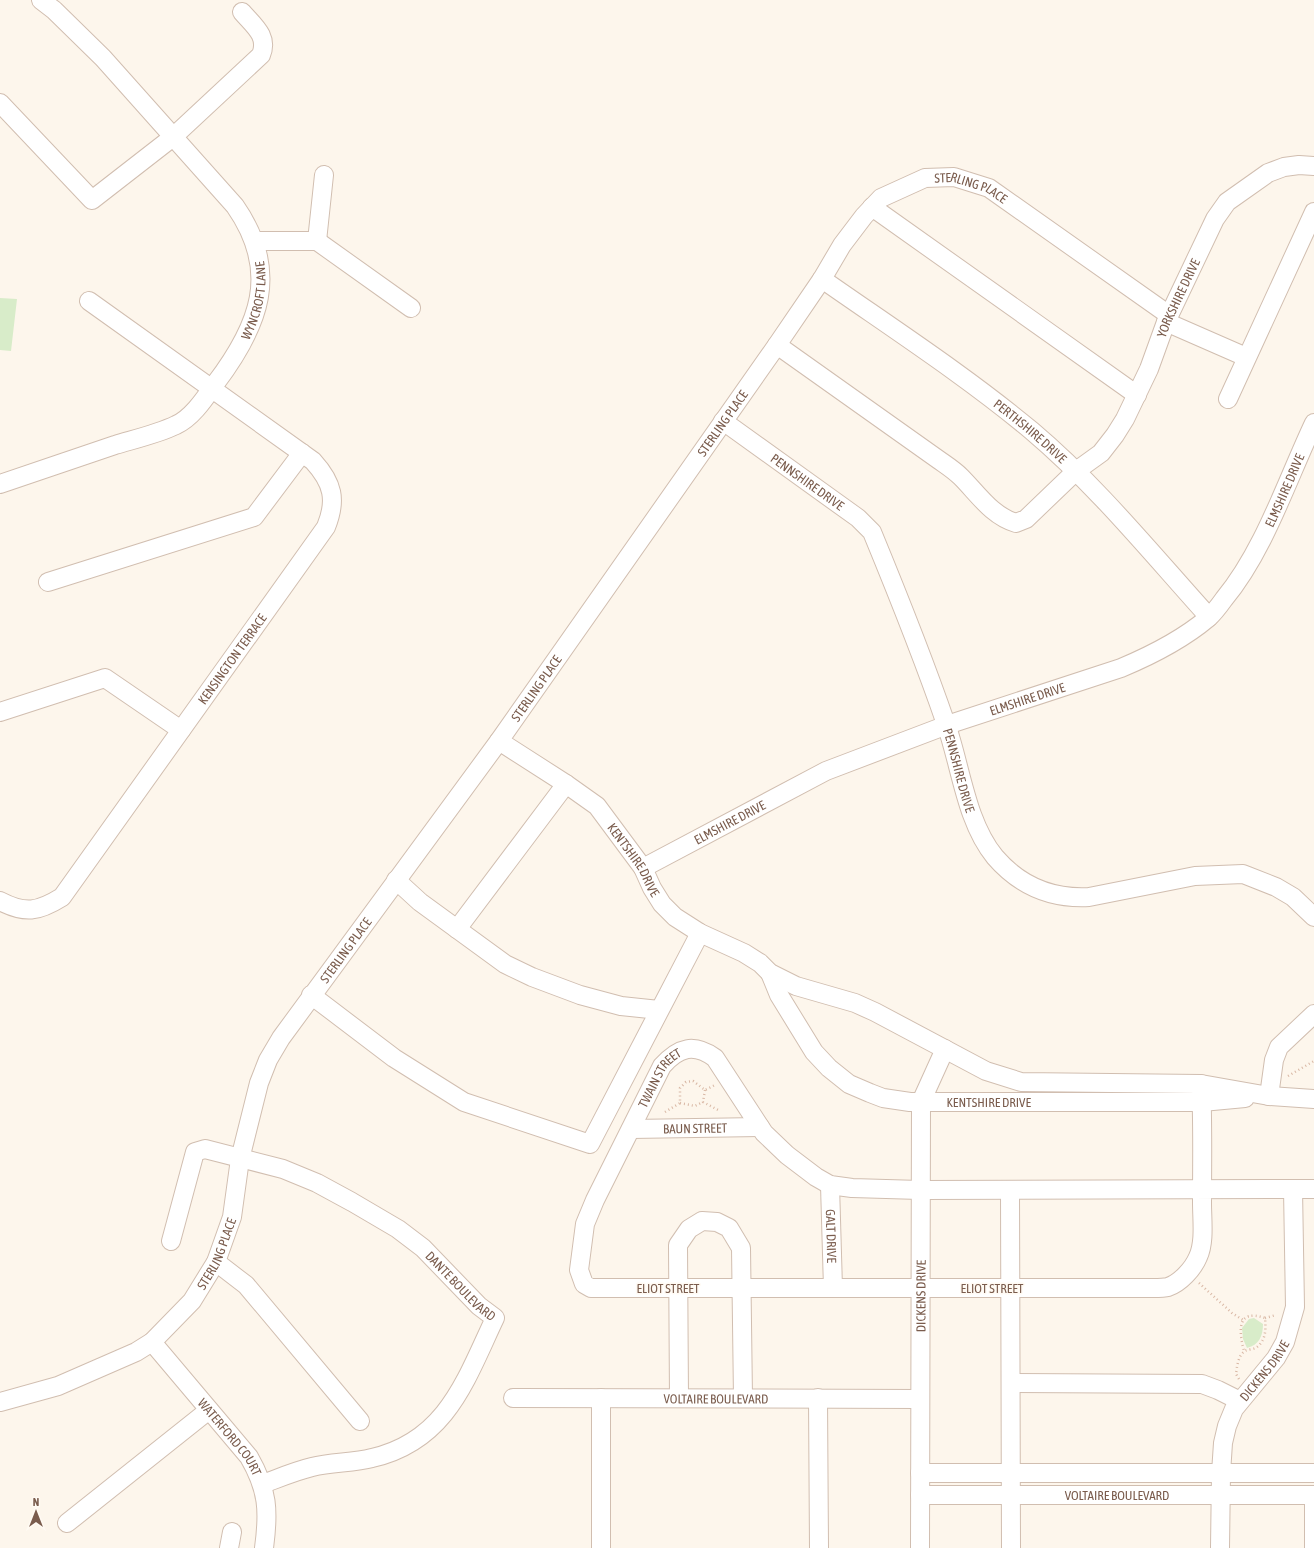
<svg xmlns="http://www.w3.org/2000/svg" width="1314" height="1548" viewBox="0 0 1314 1548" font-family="'Asap Condensed',sans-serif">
<rect width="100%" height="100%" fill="#fdf6ec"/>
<!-- green -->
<path fill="#d8ecc9" d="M0 298 17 299 11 351 0 350Z
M1254 1318 1263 1324C1263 1336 1259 1345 1247 1348L1243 1339 1242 1328 1249 1319Z"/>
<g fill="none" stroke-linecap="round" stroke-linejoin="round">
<!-- minor casing -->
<g stroke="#d1beb0" stroke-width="20">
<g id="minor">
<path d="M0 103 92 200 173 137 261 55C269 36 253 25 242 12"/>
<path d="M872 207 1137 395"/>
<path d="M254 241H317L324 175"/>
<path d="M317 241 411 308"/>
<path id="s1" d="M822 279C892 328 966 376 1032 431 1097 486 1152 554 1209 617"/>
<path d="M1166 322 1246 357"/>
<path id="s2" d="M777 345 939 460C946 465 954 470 961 477 978 494 992 516 1016 523L1026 519 1076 471 1101 453 1115 435 1125 419 1149 369 1166 322 1215 219 1227 202 1268 173 1284 167 1299 165 1314 166"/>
<path d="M1228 399 1314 212"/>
<path id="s3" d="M723 421 858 518 872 532C898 595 924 660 946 724 961 767 966 822 995 857 1020 886 1051 899 1089 897L1195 876 1243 874 1276 887 1293 897 1314 917"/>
<path id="s4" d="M0 484C38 471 77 458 115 445 135 439 157 434 176 425 192 418 205 398 215 384 259 326 281 272 235 206L103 58 54 10 41 0"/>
<path d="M48 582 254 517 302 453"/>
<path d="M0 712 105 678 181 730"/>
<path id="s5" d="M499 741 566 784 597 806 643 868 652 888 662 904 675 917 700 933 744 953 760 963 770 973 796 986 855 1003 875 1012 986 1071 1021 1082 1201 1084 1269 1096 1314 1099"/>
<path id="s6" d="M643 868 826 771 947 725 1121 668C1152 655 1182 640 1208 618 1214 613 1219 606 1224 599 1264 551 1287 480 1314 423"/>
<path d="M396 880 420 902 505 964 532 977 580 995 621 1006 659 1010"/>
<path id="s7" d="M0 901C25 914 38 912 62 897L326 527C337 500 333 483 313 461L89 301"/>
<path d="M457 929 566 784"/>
<path id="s8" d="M770 973 779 995 814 1052 829 1068 849 1084 870 1093 883 1098 910 1102H1202L1245 1098"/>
<path d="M311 995 394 1058 464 1102 590 1144 700 933"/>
<path id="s9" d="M1201 1084C1203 1123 1202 1163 1202 1203 1202 1220 1205 1242 1198 1257 1193 1269 1180 1283 1168 1287 1164 1288 1158 1288 1153 1288H591L584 1284 579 1270 585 1224 595 1200 662 1066C679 1047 694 1043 715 1058L764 1133 787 1155 816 1177 830 1185 852 1188 920 1190 1314 1189"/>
<path d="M1269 1096 1274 1060 1279 1047 1314 1014"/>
<path id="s10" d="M631 1129 760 1127"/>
<path id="s11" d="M830 1185 833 1288"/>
<path d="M1010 1190 1011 1548"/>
<path id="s12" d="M171 1241 195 1152 205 1149 283 1169 317 1183 352 1202 398 1229 423 1248 479 1306 495 1318C466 1379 447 1441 372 1458 353 1463 332 1462 312 1467 295 1471 279 1478 263 1484"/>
<path d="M216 1262 246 1285 360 1421"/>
<path id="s13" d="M152 1342 249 1457C268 1490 269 1511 264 1548"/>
<path d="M1011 1383 1202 1384 1218 1390 1240 1401"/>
<path id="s14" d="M513 1398 920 1399"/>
<path d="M601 1398V1548"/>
<path d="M679 1398 678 1245 689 1229 702 1221 717 1222 729 1228 741 1248 743 1398"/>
<path d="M818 1398 819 1548"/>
<path id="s15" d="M0 1402 58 1386 136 1352 152 1342 192 1301 216 1262 232 1217 240 1159 259 1083 268 1060 281 1038 499 741 777 345 822 279 842 245 864 216 881 198 925 178 954 177 989 188 1169 315"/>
<path d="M920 1473H1314"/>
<path id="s16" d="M920 1495H1314"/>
<path d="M67 1523 209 1410"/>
<path d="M229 1548 232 1532"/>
<path id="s17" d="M920 1548 921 1102 945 1049"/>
<path id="s18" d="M1220 1548 1221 1473 1223 1443 1227 1426 1234 1409 1276 1358 1285 1342 1295 1307 1293 1189"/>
<path d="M1314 1548V1502"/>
</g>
</g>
<!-- path -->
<path stroke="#d9b8a5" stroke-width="2.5" stroke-dasharray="1 3" stroke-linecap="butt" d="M1288 1076 1314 1061
M705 1090 703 1102 720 1111
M680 1103 695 1106 703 1102
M665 1112 680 1103V1088L686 1082 693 1081 705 1090 715 1085
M1199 1283 1232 1313 1243 1320
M1265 1318 1276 1315
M1239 1379 1236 1374C1237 1367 1238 1355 1245 1351 1248 1349 1253 1350 1257 1347 1266 1340 1266 1329 1265 1318 1236 1308 1239 1332 1244 1351"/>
<!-- minor -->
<use href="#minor" stroke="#fff" stroke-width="18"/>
</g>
<g text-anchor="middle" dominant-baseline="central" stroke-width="3" stroke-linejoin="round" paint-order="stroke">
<!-- street labels -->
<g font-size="13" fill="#7a5c4d" stroke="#fffaf3">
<text stroke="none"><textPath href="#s15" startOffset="1631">STERLING PLACE</textPath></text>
<text stroke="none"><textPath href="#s2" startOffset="584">YORKSHIRE DRIVE</textPath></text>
<text stroke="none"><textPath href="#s4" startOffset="337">WYNCROFT LANE</textPath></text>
<text stroke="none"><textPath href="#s15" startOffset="1259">STERLING PLACE</textPath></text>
<text stroke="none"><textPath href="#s1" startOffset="258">PERTHSHIRE DRIVE</textPath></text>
<text stroke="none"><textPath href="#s3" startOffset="104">PENNSHIRE DRIVE</textPath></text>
<text stroke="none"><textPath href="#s6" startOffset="770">ELMSHIRE DRIVE</textPath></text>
<text stroke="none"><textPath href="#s7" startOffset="359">KENSINGTON TERRACE</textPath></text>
<text stroke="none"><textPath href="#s15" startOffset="935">STERLING PLACE</textPath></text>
<text stroke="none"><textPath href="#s6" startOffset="421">ELMSHIRE DRIVE</textPath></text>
<text stroke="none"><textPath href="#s3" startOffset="440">PENNSHIRE DRIVE</textPath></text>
<text stroke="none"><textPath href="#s6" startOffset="98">ELMSHIRE DRIVE</textPath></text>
<text stroke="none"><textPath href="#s5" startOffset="183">KENTSHIRE DRIVE</textPath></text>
<text stroke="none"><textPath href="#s15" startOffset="611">STERLING PLACE</textPath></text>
<text stroke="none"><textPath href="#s9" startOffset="1028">TWAIN STREET</textPath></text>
<text stroke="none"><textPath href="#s8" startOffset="281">KENTSHIRE DRIVE</textPath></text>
<text stroke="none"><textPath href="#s10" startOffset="64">BAUN STREET</textPath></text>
<text stroke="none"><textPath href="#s11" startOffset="51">GALT DRIVE</textPath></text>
<text stroke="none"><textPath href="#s15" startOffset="275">STERLING PLACE</textPath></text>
<text stroke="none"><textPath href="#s12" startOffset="398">DANTE BOULEVARD</textPath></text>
<text x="668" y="1288">ELIOT STREET</text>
<text x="992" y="1288">ELIOT STREET</text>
<text stroke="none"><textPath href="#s17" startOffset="252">DICKENS DRIVE</textPath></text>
<text stroke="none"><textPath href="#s18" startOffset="190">DICKENS DRIVE</textPath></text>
<text stroke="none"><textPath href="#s14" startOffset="203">VOLTAIRE BOULEVARD</textPath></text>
<text stroke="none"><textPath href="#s13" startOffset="123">WATERFORD COURT</textPath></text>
<text stroke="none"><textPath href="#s16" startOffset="197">VOLTAIRE BOULEVARD</textPath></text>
</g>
</g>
<!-- north arrow -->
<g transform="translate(36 1512)" stroke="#fffaf3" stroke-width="3" paint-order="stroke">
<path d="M0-3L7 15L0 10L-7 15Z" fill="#7a5c4d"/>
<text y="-6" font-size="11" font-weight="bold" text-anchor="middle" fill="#7a5c4d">N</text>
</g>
</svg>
